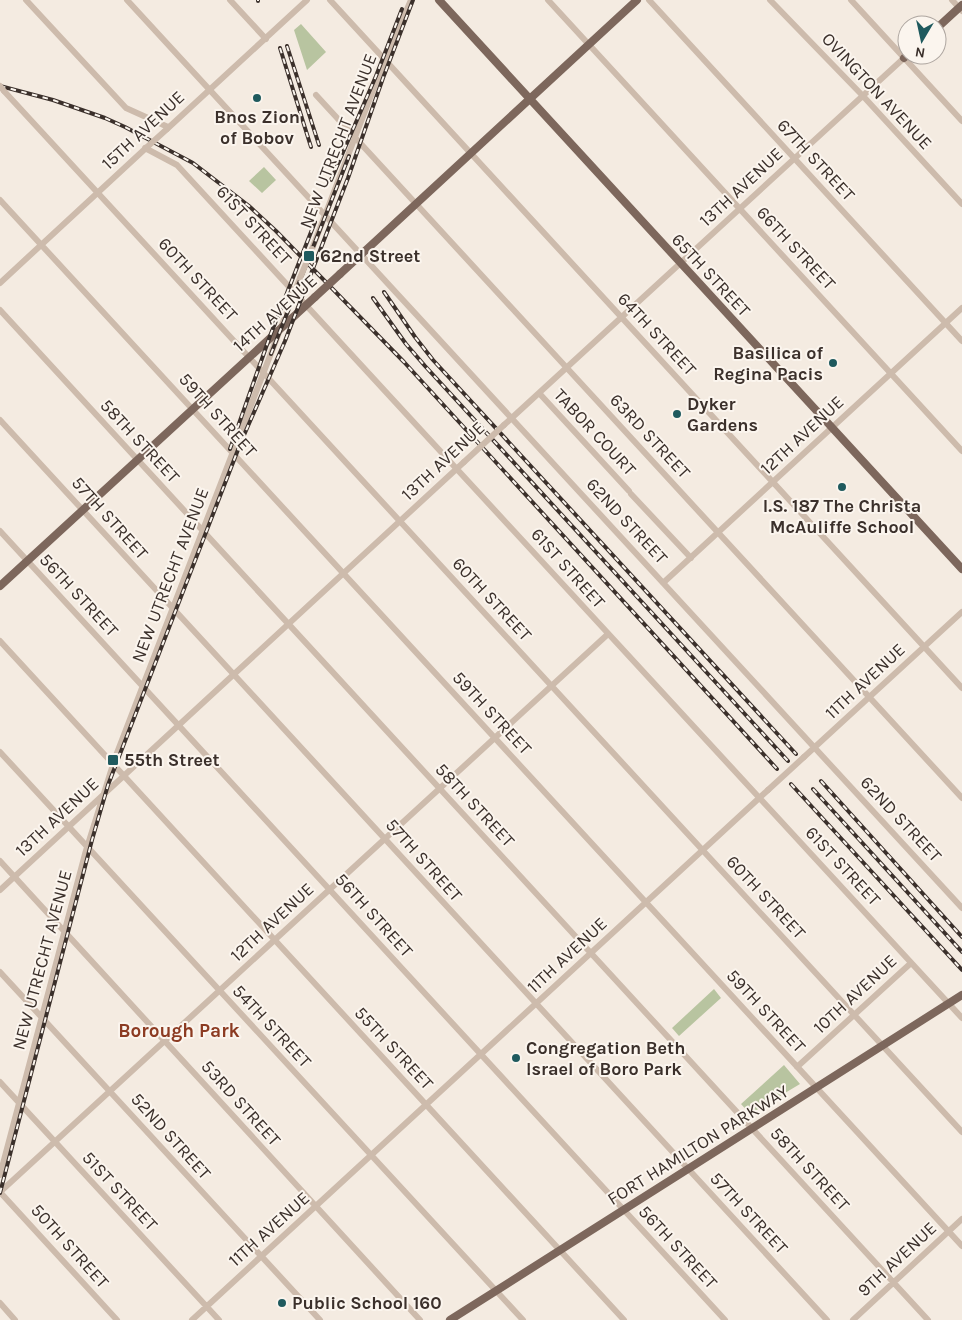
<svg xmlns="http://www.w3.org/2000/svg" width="962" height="1320" viewBox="0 0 962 1320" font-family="Karla,sans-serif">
<rect width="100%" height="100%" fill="#f4ebe1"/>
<!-- green -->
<path fill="#b8c4a0" d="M301 24 326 52 307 70 294 30Z
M264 167 276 180 262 193 249 181Z
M714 989 721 998 679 1036 672 1028Z
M784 1065 800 1084 750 1114 741 1104Z"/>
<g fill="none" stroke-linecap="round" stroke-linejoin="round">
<!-- minor -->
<path stroke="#cdbbac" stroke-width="6" d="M26 0 126 108 168 127
M127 0 962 908
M230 0 266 39
M330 0 962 688
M548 0 962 451
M649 0 962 341
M770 0 863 96 962 204
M851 0 962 121
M952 0 962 11
M4 91 962 1132
M316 95 962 798
M167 129 307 0
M145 148 177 165 962 1018
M0 200 962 1246
M312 249 382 67 411 0
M0 283 146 148
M0 310 928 1320
M539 393 629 491
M0 420 827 1320
M504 425 904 58
M631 494 691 558
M0 531 725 1320
M663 583 962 308
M0 641 624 1320
M0 752 523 1320
M804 757 962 612
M0 861 420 1320
M0 890 464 462
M0 972 320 1320
M797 1067 911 963
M0 1082 219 1320
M0 1175 85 854 115 758 300 278
M0 1192 608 634
M0 1192 117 1320
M0 1303 15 1320
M192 1320 768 790
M853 1320 962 1219"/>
<!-- major -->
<path stroke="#7d675c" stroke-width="8" d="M439 0 962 569
M937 28 962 5
M904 58 907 55
M340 274 637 0
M0 586 315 297
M450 1320 962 995"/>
<!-- rail casing -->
<g stroke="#3b302b" stroke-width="4">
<path id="rail" d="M258 0V1
M287 46 319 145
M280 48 311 147
M0 86 53 100 105 118 125 127 193 163 249 206 276 231 404 362 777 769
M331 180 376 76 402 9
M384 292 415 337 433 360 796 754
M373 298 406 344 425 366 788 761
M271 354 349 156
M230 449 270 336 315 222
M821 781 962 937
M791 784 962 970
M813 789 962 952
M0 1193 92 840 108 785 241 442 285 341 348 178 383 78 413 0"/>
</g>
<!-- rail -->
<use href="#rail" stroke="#fbf5ee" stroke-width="2" stroke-dasharray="5.5" stroke-linecap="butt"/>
<!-- minor-bridge -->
<path stroke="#cdbbac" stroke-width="6" d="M0 86 4 91
M146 148 167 129
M300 278 312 249
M464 462 504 425
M768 790 804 757"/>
<!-- major-bridge -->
<path stroke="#7d675c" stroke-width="8" d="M315 297 340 274"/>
</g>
<!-- markers -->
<g fill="#1f5a5e" stroke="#fbf5ee" stroke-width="2">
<circle cx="257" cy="98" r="5"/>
<rect x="303" y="250" width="12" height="12" rx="2.5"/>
<circle cx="833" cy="363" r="5"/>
<circle cx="677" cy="414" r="5"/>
<circle cx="842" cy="487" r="5"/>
<rect x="107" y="754" width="12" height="12" rx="2.5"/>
<circle cx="516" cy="1058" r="5"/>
<circle cx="282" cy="1303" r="5"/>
</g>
<g text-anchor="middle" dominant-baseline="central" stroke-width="4" stroke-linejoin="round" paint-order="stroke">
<!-- street labels -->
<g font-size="18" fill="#3b302b" stroke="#fbf5ee">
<text transform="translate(877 91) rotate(47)">OVINGTON AVENUE</text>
<text transform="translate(143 130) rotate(-43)">15TH AVENUE</text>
<text transform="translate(338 141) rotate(-69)">NEW UTRECHT AVENUE</text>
<text transform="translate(816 160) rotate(47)">67TH STREET</text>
<text transform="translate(741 187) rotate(-43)">13TH AVENUE</text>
<text transform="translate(254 225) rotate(47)">61ST STREET</text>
<text transform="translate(796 248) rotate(47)">66TH STREET</text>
<text transform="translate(711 275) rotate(47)">65TH STREET</text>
<text transform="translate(198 279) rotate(47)">60TH STREET</text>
<text transform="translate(275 313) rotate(-42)">14TH AVENUE</text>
<text transform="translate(657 334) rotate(47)">64TH STREET</text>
<text transform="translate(218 415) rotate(48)">59TH STREET</text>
<text transform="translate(595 432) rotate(47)">TABOR COURT</text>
<text transform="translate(802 435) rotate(-43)">12TH AVENUE</text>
<text transform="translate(650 436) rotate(47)">63RD STREET</text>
<text transform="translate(140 441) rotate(47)">58TH STREET</text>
<text transform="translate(443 461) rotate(-43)">13TH AVENUE</text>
<text transform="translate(110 518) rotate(48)">57TH STREET</text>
<text transform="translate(627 521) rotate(47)">62ND STREET</text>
<text transform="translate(568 568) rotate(48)">61ST STREET</text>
<text transform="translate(170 575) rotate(-69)">NEW UTRECHT AVENUE</text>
<text transform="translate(79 595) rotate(47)">56TH STREET</text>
<text transform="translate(492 599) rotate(47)">60TH STREET</text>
<text transform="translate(865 681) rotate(-43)">11TH AVENUE</text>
<text transform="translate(492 713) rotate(47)">59TH STREET</text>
<text transform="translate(475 805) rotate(47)">58TH STREET</text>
<text transform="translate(57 817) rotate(-43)">13TH AVENUE</text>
<text transform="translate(901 819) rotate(47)">62ND STREET</text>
<text transform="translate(424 860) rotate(48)">57TH STREET</text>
<text transform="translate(843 866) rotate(47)">61ST STREET</text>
<text transform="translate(766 897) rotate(47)">60TH STREET</text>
<text transform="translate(374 915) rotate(48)">56TH STREET</text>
<text transform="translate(272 922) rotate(-43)">12TH AVENUE</text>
<text transform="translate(567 955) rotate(-43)">11TH AVENUE</text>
<text transform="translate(42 960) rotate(-75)">NEW UTRECHT AVENUE</text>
<text transform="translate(855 994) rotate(-43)">10TH AVENUE</text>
<text transform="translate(766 1011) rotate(47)">59TH STREET</text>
<text transform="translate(272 1026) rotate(47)">54TH STREET</text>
<text transform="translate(394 1048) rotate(47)">55TH STREET</text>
<text transform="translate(241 1103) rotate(48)">53RD STREET</text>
<text transform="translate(171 1136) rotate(48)">52ND STREET</text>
<text transform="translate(698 1145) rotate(-32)">FORT HAMILTON PARKWAY</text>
<text transform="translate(810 1169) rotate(47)">58TH STREET</text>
<text transform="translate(120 1191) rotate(47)">51ST STREET</text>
<text transform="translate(749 1213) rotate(47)">57TH STREET</text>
<text transform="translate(269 1229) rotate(-42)">11TH AVENUE</text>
<text transform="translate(70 1246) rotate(48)">50TH STREET</text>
<text transform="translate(678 1247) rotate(47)">56TH STREET</text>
<text transform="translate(897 1259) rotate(-43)">9TH AVENUE</text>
</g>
<!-- poi labels -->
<g font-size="18" font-weight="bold" fill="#3b302b" stroke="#fbf5ee" text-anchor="start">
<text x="257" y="117" text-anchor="middle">Bnos Zion<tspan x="257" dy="21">of Bobov</tspan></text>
<text x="320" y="256">62nd Street</text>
<text x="823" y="353" text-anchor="end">Basilica of<tspan x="823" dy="21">Regina Pacis</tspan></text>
<text x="687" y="404">Dyker<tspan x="687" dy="21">Gardens</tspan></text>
<text x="842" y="506" text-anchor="middle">I.S. 187 The Christa<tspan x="842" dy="21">McAuliffe School</tspan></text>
<text x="124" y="760">55th Street</text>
<text x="526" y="1048">Congregation Beth<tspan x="526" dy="21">Israel of Boro Park</tspan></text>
<text x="292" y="1303">Public School 160</text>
</g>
<!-- neighbourhood labels -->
<g font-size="19" font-weight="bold" fill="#8c3b22" stroke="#fbf5ee">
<text x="179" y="1031">Borough Park</text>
</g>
</g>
<!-- north arrow -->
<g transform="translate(922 40) rotate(189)"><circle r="24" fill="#fbf5ee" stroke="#aea6a0"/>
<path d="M0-4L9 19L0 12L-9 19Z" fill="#1f5a5e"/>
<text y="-8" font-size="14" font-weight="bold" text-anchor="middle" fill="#3b302b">N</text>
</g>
</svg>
